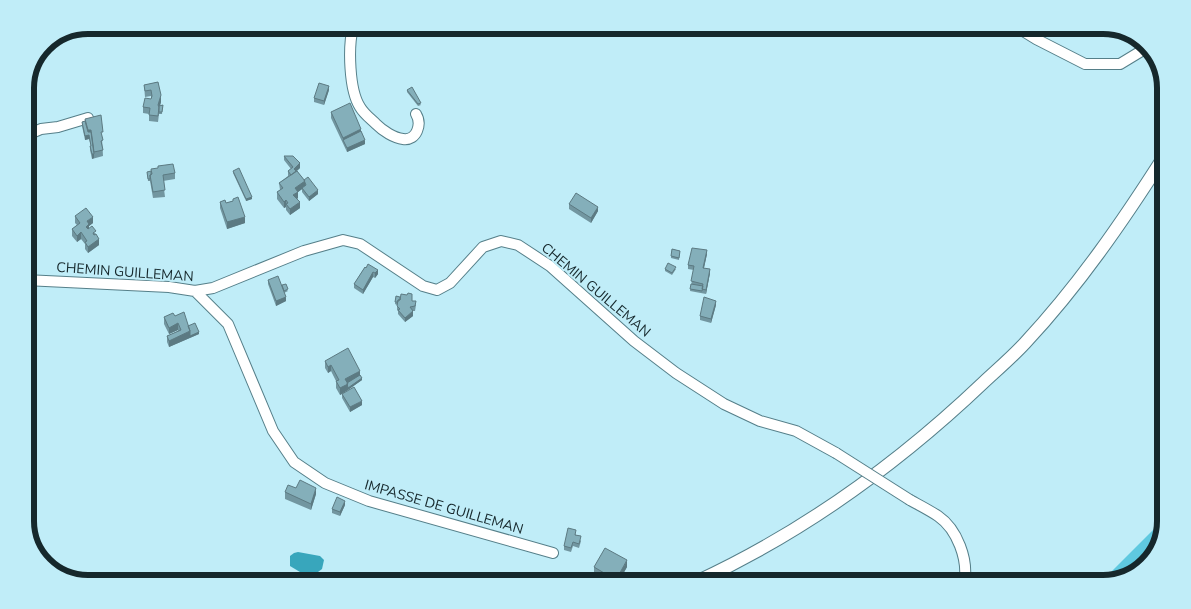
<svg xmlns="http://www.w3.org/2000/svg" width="1191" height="609" viewBox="0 0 1191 609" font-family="'Nunito Sans',sans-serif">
<rect width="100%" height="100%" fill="#c0edf8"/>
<!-- green -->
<path fill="#5fc9e0" d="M1160 523V549L1138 574 1099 584Z"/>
<!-- water -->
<path fill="#38a6bc" d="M298 552 320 556 324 560 322 569 314 575 300 572 290 566V556L294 553Z"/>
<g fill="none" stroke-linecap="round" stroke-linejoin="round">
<!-- minor casing -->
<g stroke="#557f89" stroke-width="12">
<path id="minor" d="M353 27C348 47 349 90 360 107 364 114 371 119 376 124 383 131 394 138 403 139 417 141 422 124 416 114
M1023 31 1036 39 1085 64H1120L1148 47
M25 136 41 129 58 127 88 118
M25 280 169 287 195 291 213 288 304 251 343 240 360 244 423 286 437 290 450 283 483 247 501 241 518 245 550 266 634 341 676 373 724 404 760 421 796 431 836 453
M195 291 228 324 273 431 294 462 325 483 369 501 553 553
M910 500C919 505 929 510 938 516 957 529 969 560 964 583"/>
</g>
<!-- major casing -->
<g stroke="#557f89" stroke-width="14">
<path id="major" d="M696 582C802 533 900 462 984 382 998 369 1012 357 1025 343 1079 285 1123 221 1165 155"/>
</g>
<!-- minor -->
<use href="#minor" stroke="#fff" stroke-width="10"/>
<!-- major -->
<use href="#major" stroke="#fff" stroke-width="12"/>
<!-- minor-bridge casing -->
<g stroke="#557f89" stroke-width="12" stroke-linecap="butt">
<path id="minor-bridge" d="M836 453 910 500"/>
</g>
<!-- minor-bridge -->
<use href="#minor-bridge" stroke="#fff" stroke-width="10"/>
</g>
<!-- wall -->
<path fill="#7296a0" d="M158 82 161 102 160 106 163 105 162 114H159L158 122 149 121V114L143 113V107L151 99V96L145 97 144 85Z
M329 90 324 105 314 102V98Z
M407 90 421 105 418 106 407 92Z
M331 112 361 131 365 144 347 152 331 118Z
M85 119 103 138H102L103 156 92 159 90 150V146H91L89 139 85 140 82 126V122L85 121Z
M284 156 300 168 297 171 304 180 318 194 309 201 302 192V189L298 192V198L297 199 300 208 290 215 286 210V207L284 208 277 199V192L280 190 279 183 288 176V171L291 169 284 160Z
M233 171 252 199 246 201 233 173Z
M147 172 175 173V179L163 181 165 197 153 198 150 181H148Z
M233 199 245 223 227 229 220 208V202L226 203 233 201Z
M569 204 598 211 591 223 569 209Z
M75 216 93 223 89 226V228L96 234 99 245 88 253 85 249V244L81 239 77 242 72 236V229L77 225 75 223Z
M672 249 680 251 679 260 671 258Z
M707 254 704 268 710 273 706 294 690 291 694 270 688 269V265Z
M365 267 378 274 375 278 373 277 363 294 354 288V284Z
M665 269H676L672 275 665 271Z
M268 280 282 285 288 291 284 293 286 301 276 306 268 284Z
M396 296 412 301 416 305 415 311H413V316L405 322 398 314V311L397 310V305L395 304Z
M716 305 711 323 700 320V316Z
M175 316 199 334 169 347 167 342V336L178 331V330L169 334 164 324V317Z
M325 361 360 375 362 380 340 395 336 388V381L331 371 328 373 325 368Z
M342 394 362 405 350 412 342 398Z
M296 488 316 494 311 510 285 499V492Z
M345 505 340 516 332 513V509Z
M576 534V535L581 541 579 548 573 546 571 552 564 550V546Z
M594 567H627L619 581H607L594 574Z"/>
<!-- shaded-wall -->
<path fill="#5c7a82" d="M329 86V90L324 105V101Z
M161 95V102L158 112V105Z
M361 129V136L343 140V138Z
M88 130H91V136H89V139L85 140V136Z
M365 140V144L347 152V148Z
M92 154H94V158L92 159Z
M300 163V168L294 173V169Z
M305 181V187L298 192V198L293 202V195L295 188Z
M318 190V194L309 201V197Z
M252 197V199L246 201V199Z
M286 200V207L284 208V202Z
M300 202V208L290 215V209Z
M598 207V211L591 223V218Z
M93 217V223L89 226V231L86 227 87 221Z
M245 217V223L227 229V222Z
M81 232V239L77 242V236Z
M99 239V245L88 253V247Z
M707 250V254L703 272V268Z
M710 269V273L706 294V290Z
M378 270V274L375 278V273Z
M373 272V277L363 294V290Z
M286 297V301L276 306V301Z
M716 301V305L711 323V319Z
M413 311V316L405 322V318Z
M178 323V330L169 334V328Z
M190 331 199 332V334L169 347V341Z
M36 339V343L25 346V342Z
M331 365V371L328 373V367Z
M360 371V377L348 384V390L340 395V388L345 379Z
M362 378V380L348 390V388Z
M362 401V405L350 412V407Z
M316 488V494L311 510V504Z
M345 501V505L340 516V512Z
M627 560V567L619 581H616Z"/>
<!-- building -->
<path fill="#84afba" stroke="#5c7a82" d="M158 82 161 95 158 105 159 107 158 116 149 115 150 108 143 107 145 98 151 99 152 96 151 90 145 91 144 85Z
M319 83 329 86 324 101 314 98Z
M412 87 421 103 418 104 407 90Z
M350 103 361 129 343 138 331 112Z
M163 105 162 112H159V106Z
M101 115 103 132H101L103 140 101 141 103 150 94 152 91 130H88L85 119Z
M85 121 88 132H91L94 154H92L90 146H91L89 135 85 136 82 122Z
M361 131 365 140 347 148 343 140Z
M284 156H293L300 163 294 169 296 171 291 175 288 171 293 167Z
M173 164 175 173 163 175 165 190 153 192 150 175 152 174 151 169 158 168V166Z
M239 168 252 197 246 199 233 171Z
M151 171V175H150V179H148L147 172Z
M297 171 305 181 295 188 298 192 293 195 300 202 290 209 286 204 288 203 286 200 284 202 277 192 283 188 279 183Z
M308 177 318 190 309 197 302 188 306 185 304 180Z
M576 193 598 207 591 218 569 204Z
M238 197 245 217 227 222 220 202 225 200 226 203 233 201V199Z
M86 208 93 217 87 221 89 224 86 227 88 229 92 226 96 231 93 233 94 235 96 234 99 239 88 247 85 242 87 241 81 232 77 236 72 229 80 223 75 216Z
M692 248 707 250 703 268 710 269 706 290 702 289 703 284 691 281 694 266 688 265Z
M672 249 680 251 679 258 671 256Z
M668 263 676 267 672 273 665 269Z
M368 264 378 270 375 273 373 272 363 290 354 284 365 267 366 268Z
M278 276 286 297 276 301 268 280Z
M286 284 288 289 284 291 282 285Z
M691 284 703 286 702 291 690 289Z
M408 293 412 294V301H416L415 306 410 307 413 311 405 318 398 310 400 309 397 306 398 300H400L401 294 407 295Z
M396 296 400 297V300H398V302H395Z
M704 297 716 301 711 319 700 316Z
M184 312 190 331 169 341 167 336 181 330 178 323 169 328 164 317 173 313 175 316Z
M195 323 199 332 190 336V331L188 326Z
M32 328 36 339 25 342V330Z
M348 348 360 371 345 379 348 384 340 388 336 381 339 380 331 365 328 367 325 361Z
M360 375 362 378 348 388 347 383Z
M354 387 362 401 350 407 342 394Z
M300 480 316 488 311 504 285 492 288 485 296 488Z
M337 497 345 501 340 512 332 509Z
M568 528 576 530 575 535 581 536 579 544 573 542 571 548 564 546Z
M605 548 627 560 616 580 594 567Z"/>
<g text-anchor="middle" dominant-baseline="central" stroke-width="4" stroke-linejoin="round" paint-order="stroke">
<!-- street labels -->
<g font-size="14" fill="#16282c" stroke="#c0edf8">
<text transform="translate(125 272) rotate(4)">CHEMIN GUILLEMAN</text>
<text transform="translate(596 290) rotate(40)">CHEMIN GUILLEMAN</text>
<text transform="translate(444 507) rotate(16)">IMPASSE DE GUILLEMAN</text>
</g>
</g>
<!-- crop -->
<path d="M0 0H1191V609H0ZM88 34H1103A54 54 0 0 1 1157 88V521A54 54 0 0 1 1103 575H88A54 54 0 0 1 34 521V88A54 54 0 0 1 88 34Z" fill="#c0edf8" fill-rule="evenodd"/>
<path fill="none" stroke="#16282c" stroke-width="6" d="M88 34H1103A54 54 0 0 1 1157 88V521A54 54 0 0 1 1103 575H88A54 54 0 0 1 34 521V88A54 54 0 0 1 88 34Z"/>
</svg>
